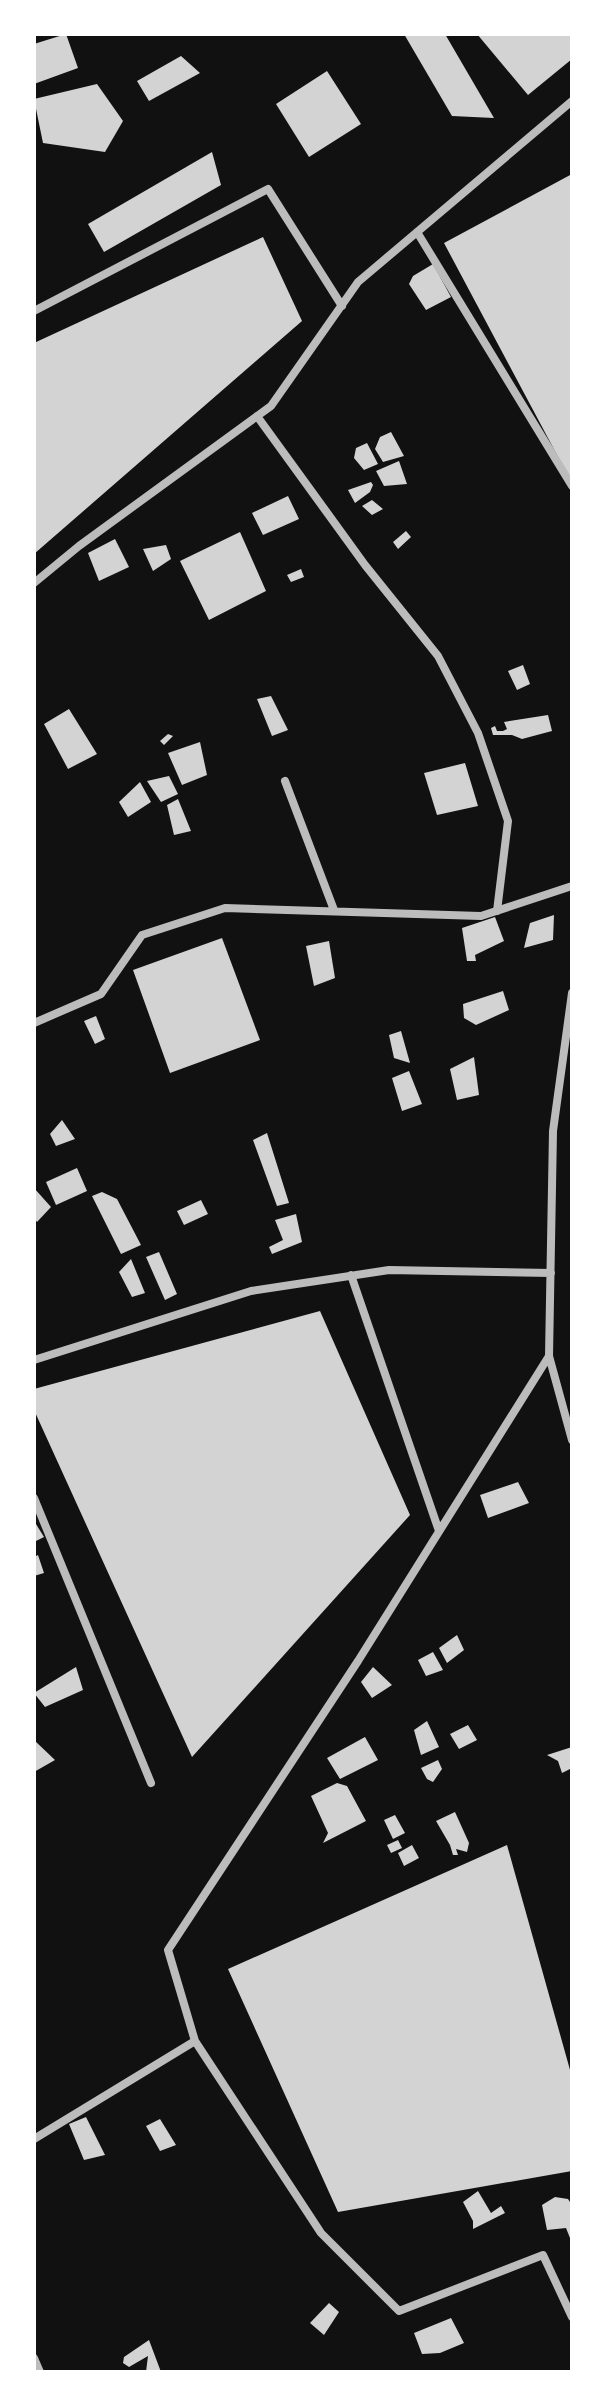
<svg xmlns="http://www.w3.org/2000/svg" width="606" height="2406" viewBox="0 0 606 2406" font-family="'Roboto Serif',serif">
<rect width="100%" height="100%" fill="#111"/>
<!-- building -->
<path fill="#d3d3d3" d="M66 34 78 68 34 84V44Z
M404 34H445L494 118 452 116Z
M477 34H572V59L528 95Z
M181 56 200 73 149 101 137 81Z
M327 71 361 124 309 157 276 104Z
M97 84 123 121 105 152 43 143 34 99Z
M212 152 221 185 104 252 88 224Z
M572 174V483L444 243Z
M263 237 302 321 34 554V343Z
M433 264 451 297 426 310 409 284 413 276Z
M391 432 404 456 383 462 375 449 380 437Z
M367 443 378 464 364 470 354 458 356 448Z
M399 461 407 484 384 486 376 471Z
M371 482 373 485 370 492 355 503 348 490Z
M288 496 299 519 263 535 252 513Z
M372 500 383 509 372 515 362 506Z
M406 531 411 537 398 549 393 542Z
M240 532 266 591 209 620 180 561Z
M115 539 129 567 99 581 88 553Z
M166 545 171 559 153 571 143 549Z
M301 569 304 577 291 582 287 575Z
M523 665 530 684 517 690 508 671Z
M271 696 288 730 272 736 257 699Z
M69 709 97 754 68 769 44 724Z
M548 715 552 731 522 739 512 735H493L491 728 495 726 497 731H503L507 729 504 722Z
M168 734 173 736 164 745 160 741Z
M200 742 207 775 182 785 168 753Z
M465 763 478 806 437 815 424 773Z
M169 776 178 794 161 802 147 781Z
M140 782 151 802 128 817 119 802Z
M178 799 191 831 174 835 167 805Z
M554 915 553 940 524 948 530 923Z
M495 917 504 941 475 955 476 961H467L462 928Z
M222 938 260 1040 170 1073 133 970Z
M329 941 335 978 314 986 306 946Z
M503 991 509 1010 476 1025 464 1018 463 1004Z
M96 1016 105 1039 95 1044 84 1021Z
M401 1031 410 1063 394 1058 389 1035Z
M474 1057 479 1095 457 1100 450 1069Z
M409 1071 422 1104 402 1111 392 1078Z
M62 1120 75 1139 56 1146 50 1134Z
M267 1133 289 1203 277 1206 253 1140Z
M77 1168 87 1191 56 1205 46 1182Z
M34 1188 51 1207 37 1222 34 1218Z
M102 1192 117 1199 141 1245 121 1254 92 1196Z
M201 1200 208 1214 184 1225 177 1211Z
M296 1214 302 1242 272 1254 269 1247 283 1240 275 1220Z
M159 1252 177 1294 165 1300 146 1257Z
M131 1259 145 1293 132 1297 119 1272Z
M320 1311 410 1515 192 1757 34 1410V1389Z
M518 1482 529 1503 488 1518 480 1495Z
M36 1524 44 1537 34 1542V1525Z
M38 1555 44 1573 34 1576V1557Z
M457 1635 464 1650 447 1663 439 1648Z
M433 1652 443 1670 426 1676 418 1660Z
M76 1667 83 1690 45 1707 34 1693Z
M373 1667 392 1685 372 1698 361 1682Z
M427 1721 439 1747 421 1755 414 1730Z
M468 1725 477 1740 459 1749 450 1734Z
M365 1737 378 1760 340 1779 327 1758Z
M34 1740 55 1760 34 1772Z
M572 1747V1768L562 1773 558 1761 547 1755Z
M438 1760 442 1769 433 1782 427 1779 421 1768Z
M337 1783 347 1786 366 1821 323 1843 328 1833 311 1796Z
M455 1812 469 1843 467 1852 456 1849 458 1855H453L450 1845 436 1821Z
M395 1815 405 1833 393 1839 384 1820Z
M398 1840 402 1848 391 1853 387 1845Z
M412 1845 419 1858 404 1866 398 1853Z
M507 1845 572 2077V2171L338 2212 228 1969Z
M86 2117 105 2155 84 2160 69 2124Z
M160 2119 176 2145 160 2151 146 2126Z
M478 2191 491 2213 501 2206 505 2213 473 2229V2221L463 2202Z
M555 2197 568 2199 572 2205V2243L566 2228 547 2230 542 2205Z
M329 2303 339 2312 324 2335 310 2323Z
M451 2318 464 2343 440 2353 422 2354 414 2333Z
M149 2340 161 2372H146L148 2356 129 2367 123 2363 124 2357Z"/>
<g fill="none" stroke-linecap="round" stroke-linejoin="round">
<!-- minor -->
<path stroke="#bcbcbc" stroke-width="8" d="M417 232 572 486
M34 311 268 189 342 306
M257 416 365 565 438 656 478 733 508 821 497 911
M34 583 79 546 271 406 358 282 572 101
M285 781 334 910
M572 993 553 1131 549 1356 572 1440
M34 1023 101 994 142 935 225 908 481 916 572 886
M351 1275 439 1531
M549 1356 358 1661 168 1950 195 2041 321 2233 399 2311 543 2255 572 2317
M34 1360 251 1291 389 1270 551 1273
M34 1498 151 1783
M34 2139 195 2041
M34 2358 40 2372"/>
</g>
<!-- border -->
<rect width="606" height="2406" fill="none" stroke="#ffffff" stroke-width="72"/>
</svg>
